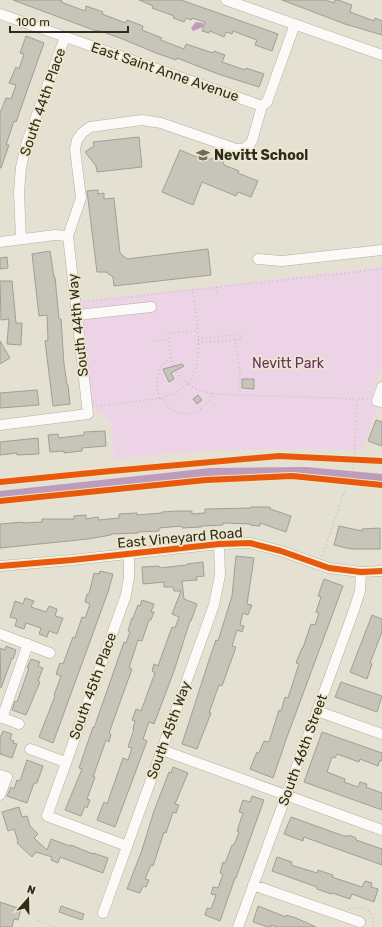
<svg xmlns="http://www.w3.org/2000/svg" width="382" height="927" viewBox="0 0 382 927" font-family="Rubik,sans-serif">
<rect width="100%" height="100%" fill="#e5e1d2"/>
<!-- green -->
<path fill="#ecd3e6" d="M382 267V366L372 392 374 402 378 406 362 450 303 449 209 450 114 459 111 421 94 408H91L79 301Z"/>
<!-- water -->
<path fill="#bc9cba" d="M196 22 203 23V27L193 31 191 28Z"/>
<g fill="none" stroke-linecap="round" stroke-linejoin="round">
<!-- canal -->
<path stroke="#bc9cba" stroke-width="8" d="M0 495 211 472 306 471 382 478"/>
</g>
<!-- building -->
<path fill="#c7c4b9" stroke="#a19e93" d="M13 0H62L61 2 85 11 86 6 103 12 102 14 126 23 127 20 143 26 142 30 162 38 161 40 184 49 186 44 213 53 214 51 225 55 222 62 245 70 246 68 264 74 259 87 218 74 177 58 176 60 156 53 120 38 97 30 96 31Z
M139 0H181L278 34 272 51 255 45 257 40 233 31 232 34 226 32 224 37 210 31 209 33 202 31 205 22 192 18 191 20 186 18 184 22 173 18 174 16 152 8 153 6Z
M282 0H326L334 3 335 0H338L352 5 350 12 374 21 375 18 382 21V35L345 24Z
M26 36 44 43 16 122 14 121 6 145H9L1 168H0V113L6 98 11 99 16 85 9 83 16 67 19 69 24 54 20 53Z
M139 137 142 167 97 172 96 166 85 152 94 146 93 142Z
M180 150 204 160 222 157 224 165 239 171 238 173 258 181 251 197 238 192 236 196 202 182 193 205 162 192Z
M98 190V194L104 193V199L114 198 120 253 127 259 208 249 211 275 114 286 113 277 106 272H97L87 191Z
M50 251 54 277H55L59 319H61L64 364 67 385H68L70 404 53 406 45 341 48 340 47 315 39 316 32 254Z
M7 257 8 268 0 269V258Z
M0 281H12L16 323H22L21 345 7 344 9 319 1 320Z
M0 341 10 358 0 364Z
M182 364 184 366 171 373 174 379 169 382 163 369Z
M242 379H254V389L242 388Z
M37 390 39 405 0 408V393Z
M198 395 202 400 197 404 193 399Z
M376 420 382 422V446L368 441Z
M105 431 106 446 82 448V451L64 453V451L50 452 48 435 58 434 59 438 84 435V432Z
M38 438 39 454 17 455V453L0 455V442Z
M251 507H270V509L291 516 286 532 260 523V526L250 525V524L223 523V525L201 526V527L182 528V526L159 528V531L138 532V533L111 534V535L88 539 0 548V524L23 522V523L42 522V519H74V516L86 515V519L98 517 99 520 119 518V514L137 513V515L162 513V512L177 511H192V514L205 513V509L251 508Z
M339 526 362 531V529L380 528V549H351L334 545Z
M236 556 254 558 247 604 252 605 248 615 243 613 240 625 244 626 242 632 237 630 232 646 236 647 222 686 219 685 209 713H211L197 749 182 744 210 657 216 640 218 641 232 596Z
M203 562 204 576 196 577 197 580 182 581 184 599 197 604 191 621H190L174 671 154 724 149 722 143 739 147 741 115 827 97 820 104 802 107 804 123 758 128 760 132 748 128 747 134 729H133L135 721 132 720 136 709 141 711 155 673 152 671 154 664 158 666 172 627 175 628 179 617 172 614 181 591H174L173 587H164V582L143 584 142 567 159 566V568L187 565V564Z
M100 571 113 574 108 592 53 743 39 737 55 696 54 695 61 676 56 674 60 663 63 664 73 637 75 638 82 617 85 618 90 604 85 602 87 594H89L94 573 99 574Z
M324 579 343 586 287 737 273 778 250 769 257 752 259 753 264 741 269 742 279 710 281 711 285 697 288 698 299 664 296 663 302 648H303L311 624 315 625 319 613 316 612 321 597 318 596Z
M25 598 34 601 31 607 46 612 49 606 57 609 55 616 63 618 57 634 49 631 47 637 39 634 41 628 26 623 24 629 15 626 17 619 10 617 15 601 23 604Z
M142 600 154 604 151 612H154L151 620H149L142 641 138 640 129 668 132 669 109 733 111 734 109 742 106 740 93 777H95L87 799 90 800 87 808 85 806 81 816 65 810 82 769 79 768 93 727 94 728 124 642 126 643 130 632 128 631 132 618H133L138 605 140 606Z
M372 615 382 619V632L370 663 372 664 367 679 350 672Z
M6 646 16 650 13 659 12 658 1 688 0 648 5 650Z
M31 659 40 662 38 666 43 668 38 681 40 682 26 715 12 710 15 701 17 702 29 668H27Z
M341 682 382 696 377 712 335 697Z
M3 731 12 734 10 739 14 741 13 743 17 744 12 758 0 754V736H1Z
M322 732 382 753V761L380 760 378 766 360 759 359 762 337 754 335 758 332 757 327 772 345 779 344 782 358 787 360 782 367 784 366 787 382 793V810L304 782Z
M27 760 43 766 37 783H34L27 803 7 796 11 787 14 789 17 780 20 781Z
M173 767 188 773 175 804 179 805 176 813 173 812 166 833 164 832 153 866 151 865 145 879 149 880 146 887 143 886 140 893 127 889 142 850 154 811 169 772 171 773Z
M252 796 264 800 236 878H235L220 921 205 915 207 908 211 909 216 895 211 894 213 887 218 888 223 874 220 873 223 862 225 863 232 845H234L239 832 237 831 243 813 239 812 243 800 250 802Z
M19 807 22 817 27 816 30 826 38 834 34 838 47 850 51 839 70 846 71 845 93 854V853L108 858 103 873 60 857 58 863 51 860 52 857 36 852 32 857 17 843 18 841 14 829 8 831 2 812Z
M291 817 344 836H349V835L356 838V840L382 849V865L304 837 303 841 284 834Z
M277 857 292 862 291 865 317 873 318 870 333 875 332 877 362 887 365 881 372 883 371 887 378 889 374 902 352 894 350 899 332 893 331 894 317 889V887L272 871Z
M0 902 21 909 18 920 14 919 12 927H0Z
M61 906 84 914 82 920 59 912Z
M258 906 286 917V915L296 918 316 927H277L271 925V927H268L253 922Z"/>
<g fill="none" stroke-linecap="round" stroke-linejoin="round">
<!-- minor casing -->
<g stroke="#b1aea2" stroke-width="11">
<path id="minor" d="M226 0 382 55
M0 14 262 106
M262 106 267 102 295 24
M21 239 19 192 21 167 27 142 65 37
M0 242 55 235 68 236
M258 259 282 261 382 250
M77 315 151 307
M382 387 377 401 382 402
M0 425 88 414 68 236 81 198 75 149 77 140 82 133 90 127 142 120 161 123 236 149C243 149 248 148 252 141L262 106
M0 566 72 560 219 544 250 543 281 551 329 568 361 572 382 571
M0 634 50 653
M317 711 382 734
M0 717 19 724
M2 718 28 644
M30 749 65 762
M162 750 382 830
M0 775 7 777 0 795
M127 846 47 816 126 595 129 577V553
M253 885 360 922
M103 913 214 605 220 575 219 544
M238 927 354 610 360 591 361 572"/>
</g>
<!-- path -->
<path stroke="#c3c2bd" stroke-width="1.5" stroke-dasharray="1 3" stroke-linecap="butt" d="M216 287 217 292
M193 290 382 269
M84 302 193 290C196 316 206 361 188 383 170 373 170 351 168 333L197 331
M198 339 240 334 241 339 235 340
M154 341 168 340
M198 343 235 340 240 373V394
M174 368 179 366
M159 398C155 383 156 367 171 357
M162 398 176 393 188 383C193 390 205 391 213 394
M96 406 162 398C176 423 202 416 213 394L357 399
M322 556 354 464 357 399H369
M349 909 359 907 370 912 374 920 372 927
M38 921 56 927"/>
<!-- minor -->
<use href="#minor" stroke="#fbfaf8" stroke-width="10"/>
<!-- cycleway casing -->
<g stroke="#ede6ca" stroke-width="8">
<path id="cycleway" d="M0 482 111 471 279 456 382 461
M0 501 206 480 292 476 382 485
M0 566 72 560 219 544 250 543 281 551 329 568 361 572 382 571"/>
</g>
<!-- cycleway -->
<use href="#cycleway" stroke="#e8590c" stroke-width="6"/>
</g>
<!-- icons -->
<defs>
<g id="school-bare" transform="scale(1.08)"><path d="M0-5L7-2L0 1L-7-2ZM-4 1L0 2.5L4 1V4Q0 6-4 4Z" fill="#6e6b5f" stroke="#ede6ca" stroke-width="2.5" paint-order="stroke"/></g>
</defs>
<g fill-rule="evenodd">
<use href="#school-bare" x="203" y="155"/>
</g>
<g text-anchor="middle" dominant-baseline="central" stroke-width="3.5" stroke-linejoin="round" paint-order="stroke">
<!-- street labels -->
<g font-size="14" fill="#2e2c21" stroke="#ede6ca">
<text transform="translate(165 72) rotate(19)">East Saint Anne Avenue</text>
<text transform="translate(43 102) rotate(-71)">South 44th Place</text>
<text transform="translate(78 325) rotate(-96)">South 44th Way</text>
<text transform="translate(180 538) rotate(-5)">East Vineyard Road</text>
<text transform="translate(93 686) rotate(-70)">South 45th Place</text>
<text transform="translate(169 730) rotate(-70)">South 45th Way</text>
<text transform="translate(303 750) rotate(-70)">South 46th Street</text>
</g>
<!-- poi labels -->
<g font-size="14" font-weight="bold" fill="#2e2c21" stroke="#ede6ca" text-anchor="start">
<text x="214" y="155">Nevitt School</text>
</g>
<!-- park labels -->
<g font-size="14" fill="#652e6c" stroke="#ede6ca">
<text x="288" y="363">Nevitt Park</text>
</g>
</g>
<!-- north arrow -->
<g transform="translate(28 899) rotate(20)" stroke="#ede6ca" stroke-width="3" paint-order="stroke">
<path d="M0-3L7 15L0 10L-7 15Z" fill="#2e2c21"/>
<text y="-6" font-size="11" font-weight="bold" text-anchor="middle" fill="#2e2c21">N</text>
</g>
<!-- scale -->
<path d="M10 26v6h118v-6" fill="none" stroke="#2e2c21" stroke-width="2"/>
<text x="16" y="26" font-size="12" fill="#2e2c21" stroke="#ede6ca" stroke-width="3" paint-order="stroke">100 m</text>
</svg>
